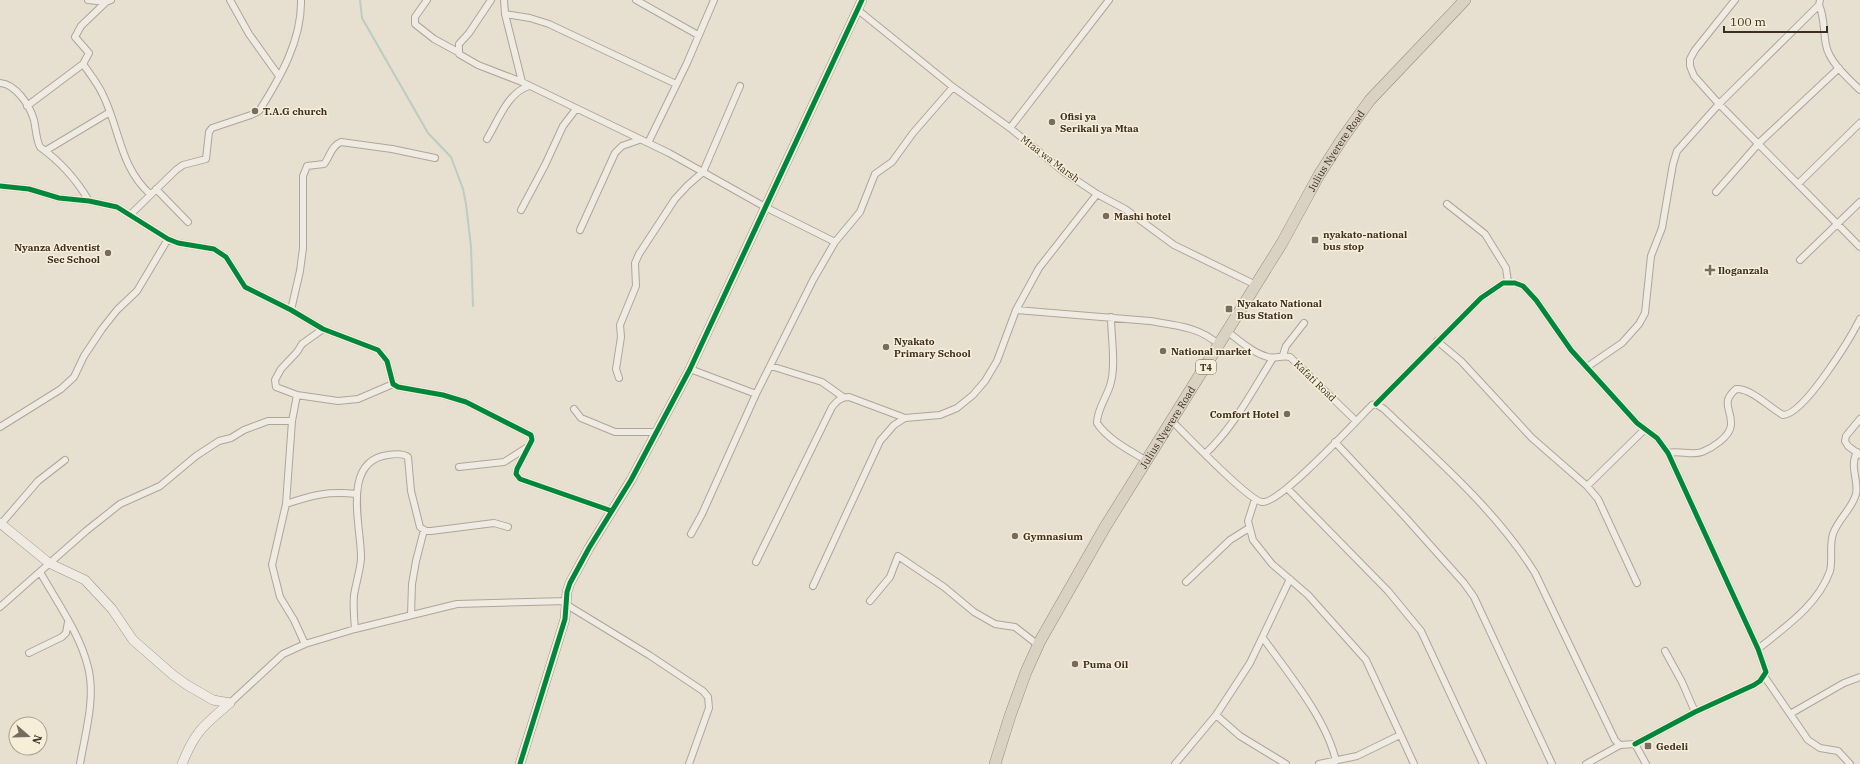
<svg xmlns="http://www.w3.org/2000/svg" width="1860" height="764" viewBox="0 0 1860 764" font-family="'IBM Plex Serif',serif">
<rect width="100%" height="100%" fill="#e7e0d1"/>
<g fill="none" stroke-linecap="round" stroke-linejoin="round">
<!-- stream -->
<path stroke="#bcccc2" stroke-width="2" d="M360 0 362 18 428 133 451 157 463 189 466 204 471 247 473 306"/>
<!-- street casing -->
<g stroke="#ada599" stroke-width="8">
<path id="street" d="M88 0 106 2 111 0
M230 0 249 34 279 76
M427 0 415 17V24L434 39 458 52
M491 0 469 33 459 44V54L478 65 522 82 669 153 765 207 835 242
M504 0 505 14 522 82
M636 0 698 35
M1735 0 1695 50 1690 59V66L1694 76 1719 104 1860 247
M106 2 81 26 75 37 89 53 83 64C90 74 98 84 103 95 120 130 120 167 150 194
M1819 5C1825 18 1823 31 1826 45 1829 62 1848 78 1860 90
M858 10 953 87 1010 128 1064 172 1097 194 1125 209 1174 245 1256 285
M505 14 530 18 549 24 676 84
M0 83C16 84 30 106 34 120 36 129 36 139 40 147 61 162 76 179 89 201
M27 106 83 64
M1010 128 1109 0
M487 139C498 121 508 92 529 86
M648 143 687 63 714 0
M45 151 110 112
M1799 183 1860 123
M0 186 29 189 59 198 89 201 117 207 168 239 178 243 214 249 226 257 245 287 291 310 323 329 378 350 387 361 393 384 398 387 443 395 466 402 531 435 532 440 517 469 516 474 520 479 612 511
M156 189 188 222
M1716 192 1759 143 1839 68
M1447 204 1485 234 1506 268 1508 282
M521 210 545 165 563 126 576 109
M130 215 176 170 183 165 206 159 209 132 212 128 251 115 259 111C280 78 302 40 301 0
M580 230 615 153 622 146 639 140
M1800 260 1860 202
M291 310 300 271 303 248V176L307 166 324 164C330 157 331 146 341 142L392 149 435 158
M1016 310 1150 321C1174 325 1201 327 1219 345
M1111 317C1111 336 1116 364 1111 382 1108 396 1097 408 1097 423 1108 440 1131 451 1147 461
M323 329 302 344 297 352 281 369 275 380 276 387 297 395 338 401 358 399 393 384
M1228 332C1240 341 1253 353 1268 357 1276 359 1282 355 1290 357L1356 421
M1437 341 1461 361 1532 438 1587 486 1598 499 1637 583
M1283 355 1286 346 1304 323
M771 366 822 382 843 397
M1587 367 1622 343 1639 324 1645 313 1651 256 1662 228 1673 164 1677 151 1719 104 1819 5 1820 0
M690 369 756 394 702 514 691 534
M619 378 616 369 621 337 620 325 636 286 635 263 639 254 675 199 688 185 703 172 740 86
M756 394 813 280 835 242 860 212 875 174 892 162 913 133 953 87
M297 395 292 421 286 504 272 565 280 597 294 620 305 644
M1376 404 1481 298 1503 283H1515L1523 286 1536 300 1571 350 1637 423 1657 438 1668 453 1758 649 1766 672 1760 681 1754 685 1695 712 1635 744
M574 409 581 418 615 432H658
M1860 419 1846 436 1845 441 1848 446 1860 455
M1172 421C1186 435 1248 500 1262 502 1279 505 1356 421 1372 405L1376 404 1384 409C1437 460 1496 510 1535 573L1615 740 1620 745 1635 744 1646 764
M0 427 61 389 74 377 84 356 102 329 117 310 137 291 168 239
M1335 442 1406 518 1464 583 1474 597 1552 764
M1668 453C1680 450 1691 456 1702 452 1712 448 1730 437 1731 425 1732 409 1720 403 1736 389 1751 388 1770 408 1783 415 1804 415 1851 337 1860 319
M1205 454C1234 427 1252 391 1273 358
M459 467 504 462 526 448
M1587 486 1645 429
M1288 489 1388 591 1421 631 1483 764
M1255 499 1248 521 1253 540 1272 564 1308 595 1366 660 1414 764
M286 504C313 495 328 491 356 494
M1 524 38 481 65 460
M756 562 832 407C837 401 841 397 849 397L905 418
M40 572C57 602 80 634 88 667 96 698 85 734 80 764
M1186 582 1230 540 1249 528
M813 586 880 441 894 425 905 418 940 415 957 408 973 395 985 381 997 361 1016 310 1039 268 1097 194
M870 601 890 577 898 556 944 587 974 612 995 624 1015 627 1038 645
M567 605 649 655 703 691 708 697 709 708 689 764
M0 607 86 531 120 504 160 486 196 456 219 441 231 438 244 430 268 421H292
M411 615 412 584 416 561 424 530
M355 629C354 618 353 606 354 595 356 583 360 571 361 559 362 529 340 461 388 455 394 454 403 453 408 457L411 491 420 527 426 531H431L494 523 508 527
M1263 638C1288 673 1326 718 1336 761
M1758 649C1785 627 1818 605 1830 571 1833 559 1829 546 1833 534 1838 519 1852 509 1856 494 1859 480 1849 467 1857 452
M1665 651 1682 682 1695 712
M29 653 62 637 66 633 68 622
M1764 676 1808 740 1820 748 1838 751 1850 764
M230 703 283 654 305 644 355 629 457 604 567 601
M1790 714 1844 683 1860 677
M1216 715 1240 736 1286 764
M1175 764 1216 715 1250 663 1290 579
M1319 764 1357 756 1400 735
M1586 764 1620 745"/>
</g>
<!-- secondary casing -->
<g stroke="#9c958a" stroke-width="10">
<path id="secondary" d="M0 523 49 563 85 580 112 609 133 640 173 675 187 685 213 700 230 703
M182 764C195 731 204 725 230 703
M520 764 565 619 567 592 570 583 589 548 631 480 690 369 862 0"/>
</g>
<!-- highway casing -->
<g stroke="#928b80" stroke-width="12">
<g id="highway">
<path id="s1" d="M995 764 1010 716 1026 672 1040 641 1105 527 1282 243 1319 175 1342 139 1370 100 1465 0"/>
</g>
</g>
<!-- street -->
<use href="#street" stroke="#efebe3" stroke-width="6"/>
<!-- secondary -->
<use href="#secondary" stroke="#efebe3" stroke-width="9"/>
<!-- highway -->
<use href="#highway" stroke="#dad1c2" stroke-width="11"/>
<!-- cycleway casing -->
<g stroke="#f7eed8" stroke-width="8">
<path id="cycleway" d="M0 186 29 189 59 198 89 201 117 207 168 239 178 243 214 249 226 257 245 287 291 310 323 329 378 350 387 361 393 384 398 387 443 395 466 402 531 435 532 440 517 469 516 474 520 479 612 511
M1376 404 1481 298 1503 283H1515L1523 286 1536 300 1571 350 1637 423 1657 438 1668 453 1758 649 1766 672 1760 681 1754 685 1695 712 1635 744
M520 764 565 619 567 592 570 583 589 548 631 480 690 369 862 0"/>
</g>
<!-- cycleway -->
<use href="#cycleway" stroke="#00873e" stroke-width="5"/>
</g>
<!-- markers -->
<g fill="#786c5e" stroke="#f7eed8" stroke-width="1.5">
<circle cx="255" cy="111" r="4"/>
<circle cx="1052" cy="122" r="4"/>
<circle cx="1106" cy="216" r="4"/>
<rect x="1311" y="236" width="8" height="8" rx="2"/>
<circle cx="108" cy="253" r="4"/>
<path d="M1708 264h4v4h4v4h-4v4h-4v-4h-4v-4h4z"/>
<rect x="1225" y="305" width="8" height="8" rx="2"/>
<circle cx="886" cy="347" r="4"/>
<circle cx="1163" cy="351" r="4"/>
<circle cx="1287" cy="414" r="4"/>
<circle cx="1015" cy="536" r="4"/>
<circle cx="1075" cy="664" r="4"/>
<rect x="1644" y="742" width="8" height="8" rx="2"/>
</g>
<g text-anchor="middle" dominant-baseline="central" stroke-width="3" stroke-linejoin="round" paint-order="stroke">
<!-- shield labels -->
<rect fill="#f7eed8" stroke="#756857" stroke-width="1" x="1196" y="360" width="20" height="14" rx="3"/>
<g font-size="9" font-weight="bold" fill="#3d2e20">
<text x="1206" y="367">T4</text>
</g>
<!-- poi labels -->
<g font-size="10" font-weight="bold" fill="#3d2e20" stroke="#f7eed8" text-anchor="start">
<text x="263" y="111">T.A.G church</text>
<text x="1060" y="116">Ofisi ya<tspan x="1060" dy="12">Serikali ya Mtaa</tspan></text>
<text x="1114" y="216">Mashi hotel</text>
<text x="1323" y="234">nyakato-national<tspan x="1323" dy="12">bus stop</tspan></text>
<text x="100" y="247" text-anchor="end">Nyanza Adventist<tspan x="100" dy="12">Sec School</tspan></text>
<text x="1718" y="270">Iloganzala</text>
<text x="1237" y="303">Nyakato National<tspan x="1237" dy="12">Bus Station</tspan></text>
<text x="894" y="341">Nyakato<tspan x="894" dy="12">Primary School</tspan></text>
<text x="1171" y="351">National market</text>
<text x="1279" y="414" text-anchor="end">Comfort Hotel</text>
<text x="1023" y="536">Gymnasium</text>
<text x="1083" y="664">Puma Oil</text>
<text x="1656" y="746">Gedeli</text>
</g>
<!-- street labels -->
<g font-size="10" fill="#3d2e20" stroke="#f7eed8">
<text stroke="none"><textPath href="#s1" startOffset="704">Julius Nyerere Road</textPath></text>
<text transform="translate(1050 159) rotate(37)">Mtaa wa Marsh</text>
<text transform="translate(1315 381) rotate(44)">Kafati Road</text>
<text stroke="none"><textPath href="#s1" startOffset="380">Julius Nyerere Road</textPath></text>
</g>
</g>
<!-- north arrow -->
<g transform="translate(28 736) rotate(110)"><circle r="19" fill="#f7eed8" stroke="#ada18e"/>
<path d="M0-3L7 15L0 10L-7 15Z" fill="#786c5e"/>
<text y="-6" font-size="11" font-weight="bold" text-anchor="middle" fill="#3d2e20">N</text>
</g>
<!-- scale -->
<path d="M1724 26v6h103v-6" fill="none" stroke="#3d2e20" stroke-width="2"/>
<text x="1730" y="26" font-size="12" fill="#3d2e20" stroke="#f7eed8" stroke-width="3" paint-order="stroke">100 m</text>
</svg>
